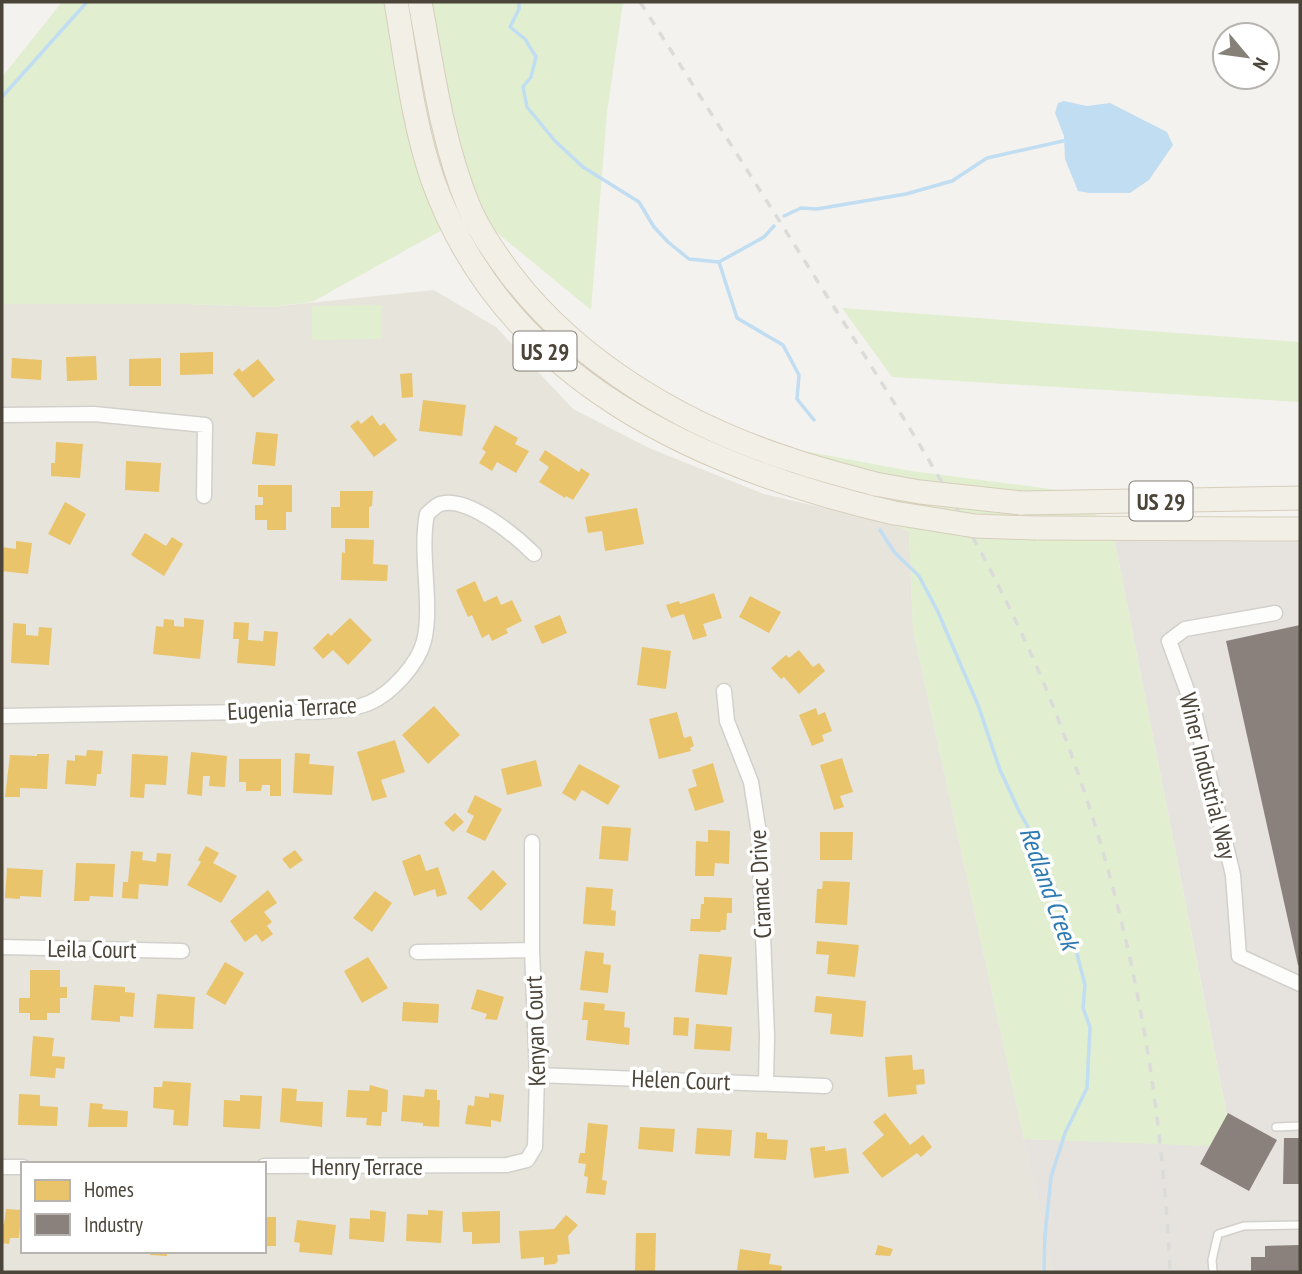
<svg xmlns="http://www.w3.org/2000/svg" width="1302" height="1274" viewBox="0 0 1302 1274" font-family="'PT Sans Narrow',sans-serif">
<rect width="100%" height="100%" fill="#f4f2ee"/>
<!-- residential -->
<path fill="#e7e4dc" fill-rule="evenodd" d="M434 290 496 327 573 409 649 448 764 494 885 522 909 531 913 629 1053 1272H2V304H186L270 307ZM23 1164H264V1251H23Z"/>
<!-- industrial -->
<path fill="#e6e2de" d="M1300 526V1272H1053L1024 1139 1233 1146 1113 532Z"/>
<!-- green -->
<path fill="#e1eecf" d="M62 2H623L607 113 591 310 473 213 312 302 270 307 186 304H2V77Z
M381 305V339L312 340V306Z
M842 308 1300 342V402L892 377Z
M788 448 911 471 1073 492 1113 532 1233 1147 1024 1139 913 629 909 531 885 522Z"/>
<!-- water -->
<path fill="#c0ddf1" d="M1064 101 1087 106 1110 103 1167 132 1173 145 1149 180 1130 193H1089L1078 191 1065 159 1064 136 1055 113 1058 103Z"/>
<!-- homes -->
<path fill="#e9c46a" d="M213 352V374L180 375V353Z
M96 356 97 380 67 381 66 357Z
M12 358 42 360 41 380 11 378Z
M161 358V386H129V359Z
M258 359 275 380 253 398 233 374 239 368 242 372Z
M412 373 413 397 402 398 400 374Z
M423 400 466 405 462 436 419 431Z
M372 415 380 426 384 423 397 440 374 457 350 426 358 420 361 424Z
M495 425 518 438 515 444 529 451 516 473 497 462 492 471 479 463 486 452 482 449Z
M256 432 278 434 275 466 252 464Z
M56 442 83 444 80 478 51 476V463H55Z
M545 450 579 472 581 468 590 474 573 500 566 496 565 498 539 482 549 467 539 460Z
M126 461 161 463 159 492 125 490Z
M258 485H292V512H286V530H267V520H255V505H263V497H258Z
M340 491H373L372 506 369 507V528H331V507H340Z
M65 502 86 514 70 545 48 534Z
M637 508 644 544 605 551 602 531 588 533 585 517Z
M145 533 166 546 172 537 183 544 164 576 131 555Z
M345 539 374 540 373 564 388 565 387 581 341 580 342 552 345 553Z
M16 541 32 543 28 574 2 571V547L16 549Z
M475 581 484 602 497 596 501 605 512 600 522 621 506 629 508 633 492 641 489 634 482 638 472 615 468 617 456 590Z
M714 593 722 618 703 624 707 636 693 640 684 614 671 618 666 605 679 601 680 604Z
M750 596 781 612 769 633 739 617Z
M560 615 567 633 542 644 534 626Z
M184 618 204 620 200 659 153 654 156 626 163 627 164 619 174 620V626L184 627Z
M350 618 372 640 348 665 333 650 323 659 313 648 328 633 331 636Z
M234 622 249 623 248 640 263 641 264 631 278 632 275 666 237 663 239 639H233Z
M13 623 26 624V635L38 636 39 627 52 628 49 665 11 663Z
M642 647 671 651 666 689 637 685Z
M799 650 813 667 819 663 825 671 799 694 784 677 781 679 771 668 786 655 789 658Z
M434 706 460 735 428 764 402 735Z
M816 708 818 715 825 712 832 731 822 735 824 741 812 746 799 715Z
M677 712 684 738 691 736 694 746 690 748 691 751 659 759 649 719Z
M395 740 405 772 381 780 387 797 372 801 357 752Z
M87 750 103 751 101 774H97L96 786 65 784 67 760 75 761V755L86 756Z
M191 752 227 756 225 787 209 786 210 776H203L202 796 187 794Z
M295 753 310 754 309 764 334 766 332 795 293 793Z
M37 754H49L47 789 20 788V797H5L10 755 37 756Z
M132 754 168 756 166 785 145 784 144 798 130 797Z
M842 758 853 792 840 796 844 807 834 810 820 765Z
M239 759H281V796H270V785H262L261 791H246V782H239Z
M536 760 542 786 507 795 501 769Z
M713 763 724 802 695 811 688 789 697 786 692 770Z
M579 764 620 786 608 805 582 790 575 801 562 793Z
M475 795 502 809 485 841 466 832 474 816 467 812Z
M455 813 464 822 453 832 444 823Z
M602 826 631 828 628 861 599 859Z
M708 830 730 831 729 864 715 863 714 876H695L696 841 708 842Z
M820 832H853L852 860H820Z
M206 846 219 853 213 863 237 876 221 903 187 885 201 862 198 860Z
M295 850 303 860 290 869 282 859Z
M131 851 143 852 142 860 156 862 157 853 171 854 168 886 139 884 138 899 122 898 123 882H128Z
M420 854 426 871 438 867 447 894 437 897 435 889 414 896 402 861Z
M76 863 115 864 113 897 90 896 89 901H74Z
M7 868 43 870 41 897 20 896V899L5 898Z
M493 870 507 884 481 911 467 898Z
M823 881 850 882 847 925 815 923 817 889H822Z
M586 887 613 889 611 910 616 911 615 926 583 924Z
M268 890 277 903 264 912 272 922 267 926 273 934 262 942 256 934 245 942 230 921Z
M375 891 392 903 372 932 353 918Z
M704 897 732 898V913H727L726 930H721L720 932 690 931 691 919H700L701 904H704Z
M817 941 859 945 855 977 827 974 829 955 816 954Z
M585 951 604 953 603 964 611 965 608 993 580 990Z
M699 954 732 957 727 995 695 992Z
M368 957 388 988 362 1003 344 971Z
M225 962 244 973 225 1005 206 994Z
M30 970H60V987H67V998H60V1013H47V1020H30V1013H19V998H30Z
M94 985 125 987V992L135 993 133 1017 120 1016V1022L91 1020Z
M477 989 504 997 497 1020 485 1019 487 1014 471 1009Z
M157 994 195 997 193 1029 154 1028Z
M816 996 866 1001 863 1037 830 1034 832 1014 814 1012Z
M403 1002 439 1004 438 1023 402 1021Z
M584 1002 605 1004 604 1010 625 1012 624 1027 630 1028 629 1045 586 1040 588 1020H582Z
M674 1017 689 1018 688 1036 673 1035Z
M696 1024 732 1027 730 1051 694 1049Z
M33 1036 54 1038 52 1056 65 1057 64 1069 56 1068 55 1078 30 1076Z
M912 1055 913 1070 924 1069 925 1084 916 1085 917 1094 888 1097 885 1057Z
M163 1081 191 1083 188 1126 173 1125 174 1110 153 1108 154 1087H162Z
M370 1085 388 1090 387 1112H382L381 1126 366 1125 367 1118 346 1117 348 1090 369 1091Z
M282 1088 297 1089 296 1101 323 1102 322 1127 280 1122Z
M425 1089 437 1090V1100H440L439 1127 423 1126V1123L401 1121 403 1095 424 1097Z
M489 1093 504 1095 501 1122 491 1120V1127L465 1124 468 1105 474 1106 475 1096 489 1098Z
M19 1094 40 1095V1106L58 1107 57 1126 18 1125Z
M240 1095 262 1096 260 1129 223 1127 224 1100 240 1101Z
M90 1103 103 1104 102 1109 128 1111 127 1127H88Z
M885 1113 910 1145 923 1135 932 1147 921 1157 917 1153 882 1178 862 1153 884 1135 873 1122Z
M588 1123 608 1125 602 1180 607 1181 605 1195 586 1193 588 1177 584 1176 586 1164 578 1163 580 1153H585Z
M640 1127 675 1129 673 1152 638 1149Z
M697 1128 732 1130 730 1156 695 1154Z
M756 1132 767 1133V1139L788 1140 786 1160 754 1158Z
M825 1146V1151L846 1148 849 1173 814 1178 810 1148Z
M6 1209 21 1210 19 1238H10L9 1244 2 1243V1224H4Z
M370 1210 386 1212 384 1242 349 1239 350 1218 370 1219Z
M428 1210 443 1211 441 1243 406 1241 407 1214 428 1215Z
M500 1211V1243L472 1244V1232H463L462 1212Z
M566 1215 578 1225 568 1236 570 1254 557 1255 558 1261 555 1264 544 1265V1257L521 1259 519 1231 554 1229Z
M265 1217H276V1246H264Z
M297 1220 336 1225 332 1255 299 1252 300 1243 294 1242Z
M636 1233H656L655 1272H635Z
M878 1245 893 1249 890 1256 875 1255Z
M740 1249 771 1254 769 1264 782 1266 781 1272 737 1270Z
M151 1251H167V1256L150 1255Z"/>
<!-- industry -->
<path fill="#8a817c" d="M1300 625V966L1298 965 1226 641Z
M1228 1113 1277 1140 1249 1191 1200 1164Z
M1284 1138H1300V1184H1283Z
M1300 1245V1272H1251V1257H1265V1246Z"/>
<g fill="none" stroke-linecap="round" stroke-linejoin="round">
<!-- stream -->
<path stroke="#c0ddf1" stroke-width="3.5" d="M519 2V9L510 27 525 39 536 57 531 77 523 87 527 107 555 141 583 167 639 202 654 227 668 242 689 259 719 262
M2 97 87 2
M784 216 801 208 817 209 906 194 952 181 987 158 1063 141
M719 262 737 318 783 345 799 375 797 399 814 420
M719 262 764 237 774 226
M880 530 895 553 919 576 938 612 978 705 1000 770 1020 813 1043 853 1075 946 1085 985 1083 1008 1090 1027 1087 1088 1065 1133 1051 1177 1045 1235 1044 1272"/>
<!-- lane casing -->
<g stroke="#d2d0cb" stroke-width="10">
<path id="lane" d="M1276 1127 1300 1126
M1213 1272 1212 1260 1218 1234 1244 1226 1300 1225"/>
</g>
<!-- street casing -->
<g stroke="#d2d0cb" stroke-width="17">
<path id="street" d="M2 415 94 414 205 425 204 496
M1275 613 1185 629 1169 641 1193 707 1233 875 1239 956 1300 984
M724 691 727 721 751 782 759 833 767 1036 766 1083
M2 716C85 714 169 713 252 712 284 711 341 715 369 703 391 694 418 664 424 641 433 604 419 554 427 514 431 511 435 506 440 504 467 495 516 536 534 554
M2 947 182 951
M417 952 532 950
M537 1075 825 1086
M264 1166 507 1165 527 1160 535 1147 537 1075 532 950V842
M2 1167H23"/>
</g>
<!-- primary casing -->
<g stroke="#d6cebb" stroke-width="25">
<path id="primary" d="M396 2C406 60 413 122 432 178 503 380 700 468 894 513
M420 2C433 71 442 142 469 207 479 231 496 255 511 275 578 363 684 425 789 459 817 469 847 476 875 484
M1021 503 1300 498
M1036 528 1300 529"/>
</g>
<!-- lane -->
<use href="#lane" stroke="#fdfdfc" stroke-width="7"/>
<!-- street -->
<use href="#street" stroke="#fdfdfc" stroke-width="14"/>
<!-- primary -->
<use href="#primary" stroke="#f2efe6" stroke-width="23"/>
<!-- rail -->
<path stroke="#dbdbda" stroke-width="3.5" stroke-dasharray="9 9" stroke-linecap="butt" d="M640 2C704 102 768 203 832 304 910 427 988 550 1044 684 1122 871 1161 1070 1170 1272"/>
<!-- primary-bridge casing -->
<g stroke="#d6cebb" stroke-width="25" stroke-linecap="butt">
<path id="primary-bridge" d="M875 484 920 492 1021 503
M894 513 975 526 1036 528"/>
</g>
<!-- primary-bridge -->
<use href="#primary-bridge" stroke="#f2efe6" stroke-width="23"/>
</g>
<g text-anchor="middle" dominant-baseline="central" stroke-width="7" stroke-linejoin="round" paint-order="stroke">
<!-- shield labels -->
<g fill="#fff" stroke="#817c74" stroke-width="2">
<rect x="513.5" y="331.5" width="63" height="39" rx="5"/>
<rect x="1129.5" y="481.5" width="63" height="39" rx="5"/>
</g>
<g font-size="23" font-weight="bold" fill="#4b4439">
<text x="545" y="351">US 29</text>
<text x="1161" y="501">US 29</text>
</g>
<!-- street labels -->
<g font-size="24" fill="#4b4439" stroke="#fff">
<text transform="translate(292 708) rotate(-3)">Eugenia Terrace</text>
<text transform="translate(1208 776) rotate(76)">Winer Industrial Way</text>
<text transform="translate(760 884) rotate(-93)">Cramac Drive</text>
<text transform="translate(92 949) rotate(1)">Leila Court</text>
<text transform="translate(535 1031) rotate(-92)">Kenyan Court</text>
<text transform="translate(681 1080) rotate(2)">Helen Court</text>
<text x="367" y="1166">Henry Terrace</text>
</g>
<!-- water labels -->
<g font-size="26" font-style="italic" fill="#2e7ab2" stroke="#fff">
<text transform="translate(1050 888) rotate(70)">Redland Creek</text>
</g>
</g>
<!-- border -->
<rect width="1302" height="1274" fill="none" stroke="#4b4439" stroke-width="7"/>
<!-- legend -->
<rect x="21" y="1162" width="245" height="91" fill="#ffffff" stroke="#b7b4b0" stroke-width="2"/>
<rect x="35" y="1180" width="35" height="21" fill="#e9c46a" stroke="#b7b4b0" stroke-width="2"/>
<text x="84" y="1197" font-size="21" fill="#4b4439">Homes</text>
<rect x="35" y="1214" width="35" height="21" fill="#8a817c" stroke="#b7b4b0" stroke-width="2"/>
<text x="84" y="1232" font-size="21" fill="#4b4439">Industry</text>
<!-- north arrow -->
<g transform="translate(1246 56) rotate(119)"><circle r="33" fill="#ffffff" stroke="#b7b4b0" stroke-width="2"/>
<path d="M0-5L12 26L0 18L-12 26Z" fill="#868178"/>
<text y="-10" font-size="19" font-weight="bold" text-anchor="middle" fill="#4b4439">N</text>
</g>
</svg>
